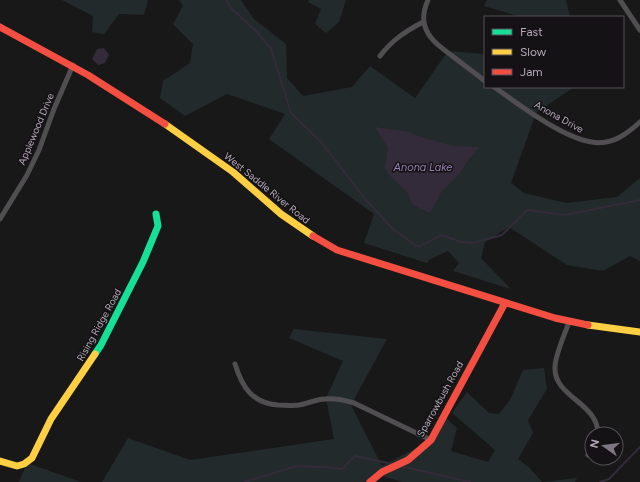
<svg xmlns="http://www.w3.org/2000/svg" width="640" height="482" viewBox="0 0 640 482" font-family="Figtree,sans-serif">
<rect width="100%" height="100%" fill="#181818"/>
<!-- green -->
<path fill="#232a2b" d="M62 0H148L144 15 119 14 104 34 92 32 93 16Z
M179 0H241L254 19 286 44 287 78 303 96 352 87 370 66 415 98 448 51 485 54V87H574L536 113 511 183 524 193 566 203 617 197 640 178V261L630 256 603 271 567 265 509 227 485 242 481 258 511 289 453 271 459 263 448 251 429 260 427 263 364 243 374 214 269 139 285 114 227 94 185 116 160 98 163 81 190 63 193 44 173 24 183 6Z
M309 0H346L339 22 326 33 315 24 321 9 308 2Z
M487 0H566L570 17H521L484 6Z
M294 329 387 339 351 405 382 466 433 439 444 416 457 428 451 451 488 462 495 450 452 413 467 392 489 413 499 414 510 400 523 370 544 368 547 389 528 420 533 433 518 459 529 467 542 482 577 478 575 482H403L374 474 370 482H102L128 438 190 460 334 439 326 398 343 361 289 338Z
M27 463 81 482H19Z"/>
<!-- water -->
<path fill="#332b3a" d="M104 48 109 55 105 63 98 65 92 59 97 49Z
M375 127 410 132 421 137 454 146 479 147 466 163 461 172 442 191 430 213 413 205 407 192 391 177 385 168 388 148Z"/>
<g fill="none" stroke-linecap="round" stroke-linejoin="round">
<!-- stream -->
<path stroke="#332b3a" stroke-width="2" d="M226 0 231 8 257 32 271 49 291 113 321 142 366 200 393 229 418 247 442 235 461 242 473 243 502 235 527 210 565 215 640 200
M400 466 470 482
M244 482 297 466 323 467 342 469 355 456 392 464
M600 482 609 479 640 447"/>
<!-- street -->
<path stroke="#514e52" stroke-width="5" d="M428 0C415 29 433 42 455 58 465 66 475 73 485 81
M620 0 640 30
M380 56C392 40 406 31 423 22
M494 87C519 104 575 149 606 142 619 140 630 131 640 122
M0 219 27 175 39 150 54 109 73 65
M569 322C565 334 554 357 555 369 555 397 598 403 598 434
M235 364C242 387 252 403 278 405 285 405 292 406 299 405 305 404 309 402 314 401 327 397 341 399 354 403L431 440
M588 455 592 449"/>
<!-- fast -->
<path stroke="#16e098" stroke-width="7" d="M95 354 101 345 143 262 158 226 156 214"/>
<!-- slow -->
<path stroke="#ffcf43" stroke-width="7" d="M165 124 233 172 281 214 313 236
M588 325 640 332
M0 461 17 466 24 464 32 458 51 419 95 354"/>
<!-- jam -->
<path stroke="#f24e42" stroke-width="7" d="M0 27 88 75 165 124
M313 236 337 250 555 318 588 325
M370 482 382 472 408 460 431 440 505 303"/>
</g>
<g text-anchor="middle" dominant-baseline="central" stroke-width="3" stroke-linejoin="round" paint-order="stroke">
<!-- street labels -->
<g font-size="10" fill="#b5aab9" stroke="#141214">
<text transform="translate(559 117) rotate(29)">Anona Drive</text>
<text transform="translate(36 129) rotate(-67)">Applewood Drive</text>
<text transform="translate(267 188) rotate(39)">West Saddle River Road</text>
<text transform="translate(99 325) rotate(-61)">Rising Ridge Road</text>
<text transform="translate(440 399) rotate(-61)">Sparrowbush Road</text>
</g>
<!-- water labels -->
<g font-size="11" font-style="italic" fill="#9c81b4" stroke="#141214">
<text x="423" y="167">Anona Lake</text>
</g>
</g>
<!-- legend -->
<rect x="484" y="16" width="140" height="72" fill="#141214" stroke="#544f56"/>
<rect x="492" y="29" width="20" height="6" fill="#16e098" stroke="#544f56"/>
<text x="520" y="36" font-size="12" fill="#b5aab9">Fast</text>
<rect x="492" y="49" width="20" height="6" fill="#ffcf43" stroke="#544f56"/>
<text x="520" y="56" font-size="12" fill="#b5aab9">Slow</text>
<rect x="492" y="69" width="20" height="6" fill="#f24e42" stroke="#544f56"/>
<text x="520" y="76" font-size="12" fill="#b5aab9">Jam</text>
<!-- north arrow -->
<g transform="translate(604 446) rotate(284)"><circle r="19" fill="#141214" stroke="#544f56"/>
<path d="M0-3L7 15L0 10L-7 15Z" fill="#7e7781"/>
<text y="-6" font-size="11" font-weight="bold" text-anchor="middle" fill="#b5aab9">N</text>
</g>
</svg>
